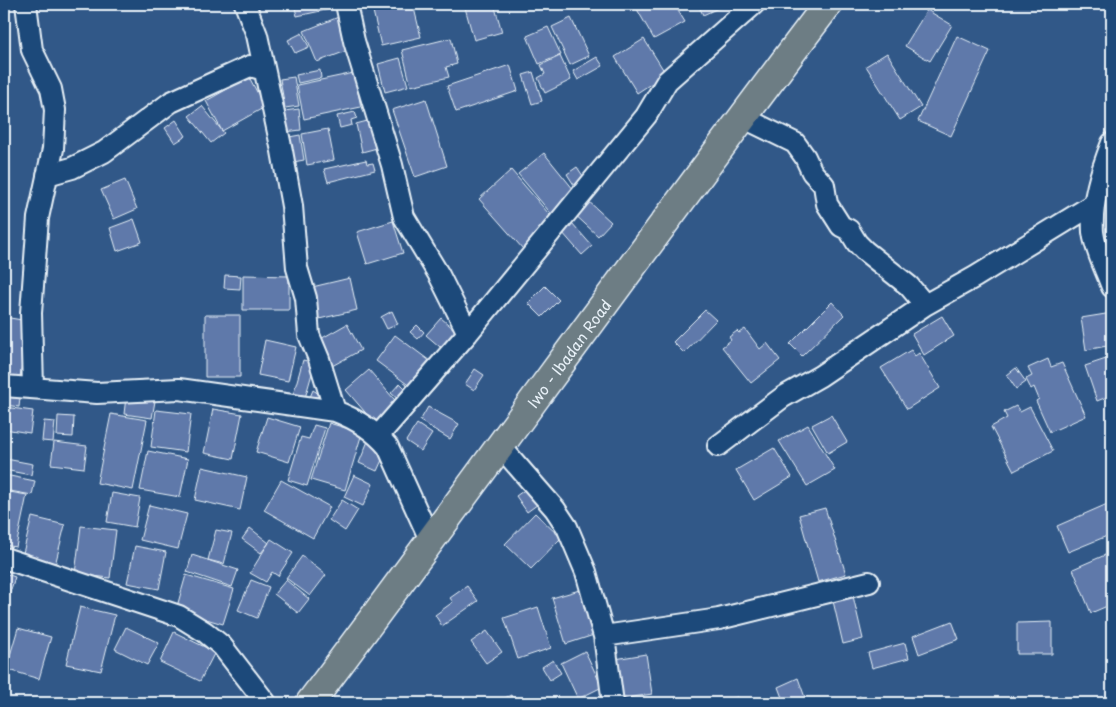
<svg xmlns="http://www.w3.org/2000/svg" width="1116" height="707" viewBox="0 0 1116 707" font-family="'Playpen Sans',sans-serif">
<rect width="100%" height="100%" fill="#315888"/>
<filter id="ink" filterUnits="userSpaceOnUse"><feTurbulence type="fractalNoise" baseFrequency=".02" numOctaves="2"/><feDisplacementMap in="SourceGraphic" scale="10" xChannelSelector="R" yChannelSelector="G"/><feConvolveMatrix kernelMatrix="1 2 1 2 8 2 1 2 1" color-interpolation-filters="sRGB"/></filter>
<g filter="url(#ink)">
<!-- building -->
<path fill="#5f79aa" stroke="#e8f1f8" d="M294 4H340V7L297 16Z
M359 4H387V6L360 11Z
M406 4H413L421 37 381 46 373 11Z
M464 4H494L502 32 474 40Z
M634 4H674L685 22 654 39Z
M698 4H727L703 15Z
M927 10 952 25 930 61 905 46Z
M341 16 349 50 317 62 304 31Z
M571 18 589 56 570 65 552 27Z
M548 27 561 55 539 64 527 36Z
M302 33 309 47 295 53 288 40Z
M957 36 990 51 951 136 918 121Z
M451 38 457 64 446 67 449 77 411 86 402 50Z
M644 39 666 74 637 93 615 57Z
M887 53 921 107 900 120 866 66Z
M560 56 571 80 545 93 538 78 545 74 541 65Z
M597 57 603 66 578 80 573 71Z
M400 58 408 86 385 92 378 64Z
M510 65 518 91 456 112 447 86Z
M320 70 321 78 298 83 296 75Z
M533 72 542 101 532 104 523 75Z
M354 73 361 107 304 119 297 85Z
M249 77 265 107 222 131 206 101Z
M294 77 299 106 285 108 280 79Z
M426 99 447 166 415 177 392 110Z
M202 106 224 133 211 143 189 116Z
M299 109 301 130 285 132 284 111Z
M355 112 357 118 351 120 352 125 340 128 337 116Z
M176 120 186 136 175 143 165 128Z
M371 120 377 148 362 152 356 124Z
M328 129 334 160 307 165 302 134Z
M300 135 304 160 288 163 284 138Z
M544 153 578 195 553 216 518 174Z
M366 160 367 164 373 163 375 170 328 182 324 169Z
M577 167 587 182 576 188 567 174Z
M511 170 555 221 523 249 479 199Z
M125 180 137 209 114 219 101 190Z
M585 198 611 222 598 236 572 212Z
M134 219 142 242 117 251 110 228Z
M393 221 403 253 367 264 357 232Z
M572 223 592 246 582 255 562 232Z
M225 275 241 276 240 289 224 288Z
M243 275 289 276V310H243Z
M350 278 357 310 315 320 308 288Z
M545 286 559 300 542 317 528 303Z
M832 302 844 315 802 356 790 344Z
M705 310 716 320 684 353 673 342Z
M392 311 398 324 387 329 381 317Z
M1112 313V345L1086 350 1081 318Z
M205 315H240V377H205Z
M942 316 954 336 924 355 912 334Z
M4 317 28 321 20 377 4 374Z
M441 318 461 335 446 352 426 335Z
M347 324 361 350 332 366 317 341Z
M417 325 424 332 418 339 410 332Z
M745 329 760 349 767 343 780 360 751 383 722 347 731 340 729 337 737 331 739 333Z
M395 335 434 364 415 390 376 361Z
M265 340 296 347 288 381 258 375Z
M911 350 915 356 919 353 940 388 907 409 881 368Z
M1112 357V395L1097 401 1085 366Z
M1048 359 1051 367 1062 363 1086 416 1050 432 1036 401 1039 399 1034 387 1031 389 1026 379 1032 376 1028 368Z
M303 360 315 363 305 398 293 395Z
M1016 368 1026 382 1016 389 1007 375Z
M475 369 484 375 474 390 465 384Z
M369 370 400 406 377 426 346 390Z
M400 383 409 392 400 401 391 393Z
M313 390 319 394 315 401 310 397Z
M7 396 20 398 19 407 6 405Z
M126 397 155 401 152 418 124 414Z
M1016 406 1020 412 1030 407 1053 451 1014 471 991 427 1007 418 1004 412Z
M4 407 33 411 30 433 4 429Z
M428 407 459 424 450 439 420 421Z
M213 409 242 414 233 459 204 453Z
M156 410 191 414 186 452 151 447Z
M111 414 147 420 133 490 97 483Z
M831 415 847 442 828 453 812 425Z
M58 416 74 417 73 437 57 436Z
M267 417 300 427 289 462 256 452Z
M44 421 55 422 53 442 42 441Z
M329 423 362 433 345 490 311 480Z
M417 424 432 434 421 451 406 441Z
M314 425 325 428 307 486 288 480 301 437 309 439Z
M808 425 835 470 807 486 779 441Z
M368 441 387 449 377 471 359 463Z
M54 442 87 446 84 468 51 464Z
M774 448 792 477 754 500 736 470Z
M148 451 188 459 180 497 140 490Z
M6 459 33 464 31 475 4 470Z
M202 467 247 477 240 510 195 500Z
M5 475 35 481 32 495 4 490Z
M354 475 373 484 363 506 344 497Z
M281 480 330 507 313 538 264 510Z
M530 486 541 502 527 512 516 496Z
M4 491 27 495 16 547 4 545Z
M112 493 140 498 135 527 107 522Z
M342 500 358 510 345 531 329 520Z
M1112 502V534L1068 552 1057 526Z
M149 505 187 514 178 549 140 540Z
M825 508 846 574 818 582 799 515Z
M535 513 561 538 531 569 505 544Z
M32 517 65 525 55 565 22 557Z
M81 526 116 530 110 578 75 574Z
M250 528 269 543 261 553 242 539Z
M216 530 232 533 224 564 208 560Z
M271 539 293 553 278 576 272 572 266 582 250 573Z
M135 546 166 552 159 589 127 583Z
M1112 552V604L1091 613 1073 569Z
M192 555 238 570 232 587 187 572Z
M302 556 326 575 310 596 286 578Z
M4 573 15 577 4 611Z
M186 575 234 589 223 624 176 610Z
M251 580 269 587 257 618 238 610Z
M286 580 309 599 298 613 274 594Z
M467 586 478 601 442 626 435 615 453 602 450 598Z
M583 589 597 634 566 644 552 598Z
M853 596 863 639 843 644 833 601Z
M80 607 115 615 101 671 66 664Z
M538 607 551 648 518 659 504 618Z
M952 621 959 639 919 654 913 636Z
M1052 622V654H1017V623Z
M126 627 159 643 147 665 115 649Z
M18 628 51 637 39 679 6 669Z
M487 631 502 652 486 663 471 642Z
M174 632 215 652 200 681 160 662Z
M905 643 909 658 872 668 868 653Z
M585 651 602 687 578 699 561 663Z
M646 654 652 694 621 699 615 659Z
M553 660 561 673 550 680 542 667Z
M798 678 807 703H784L778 687Z
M511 695 515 703H507L505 698Z
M860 696 864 703H847Z
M737 697 739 703H719Z"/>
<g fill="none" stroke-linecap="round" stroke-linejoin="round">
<!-- minor casing -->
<g stroke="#e8f1f8" stroke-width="24">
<path id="minor" d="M26 4 32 50 51 89 55 110 53 149 38 218 31 313 33 388
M245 4 257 35 282 151 292 206 297 268 306 298 309 335 319 359 335 411
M346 4 354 41 392 165 404 217 439 275 468 333
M742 117 795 143 805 157 812 172 824 185 827 204 841 226 849 230 857 243 865 251 909 286 925 305
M1112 143C1101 171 1091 202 1093 232 1095 250 1106 270 1112 287
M47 175 72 168 104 152 171 102 250 66 264 70
M4 386 97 393 179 389 335 411C356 419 374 430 388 447L431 542
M379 435 468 333 646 116 667 81 754 4
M718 446 783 397 820 376 925 305 975 277 1094 204
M501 447 555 509 567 527 586 572 604 636 613 703
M4 558 179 616 205 632 222 646 266 703
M604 636 719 619 869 582"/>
</g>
<!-- primary casing -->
<g stroke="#e8f1f8" stroke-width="31">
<g id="primary">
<path id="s1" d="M310 703C484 471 652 235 828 4"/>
</g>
</g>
<!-- minor -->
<use href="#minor" stroke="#1f4a7a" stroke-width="20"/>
<!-- primary -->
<use href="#primary" stroke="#6d7d84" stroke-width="28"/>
</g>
</g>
<g text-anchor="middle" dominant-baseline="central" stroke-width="4" stroke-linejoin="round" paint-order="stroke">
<!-- street labels -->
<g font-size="15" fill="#e8f1f8" stroke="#1f4a7a">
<text stroke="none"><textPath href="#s1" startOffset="435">Iwo - Ibadan Road</textPath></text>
</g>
</g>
<!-- margin -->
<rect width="1116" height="707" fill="none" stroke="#1f4a7a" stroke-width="20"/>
<rect x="10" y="10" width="1096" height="687" fill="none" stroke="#e8f1f8" stroke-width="2" filter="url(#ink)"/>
</svg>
